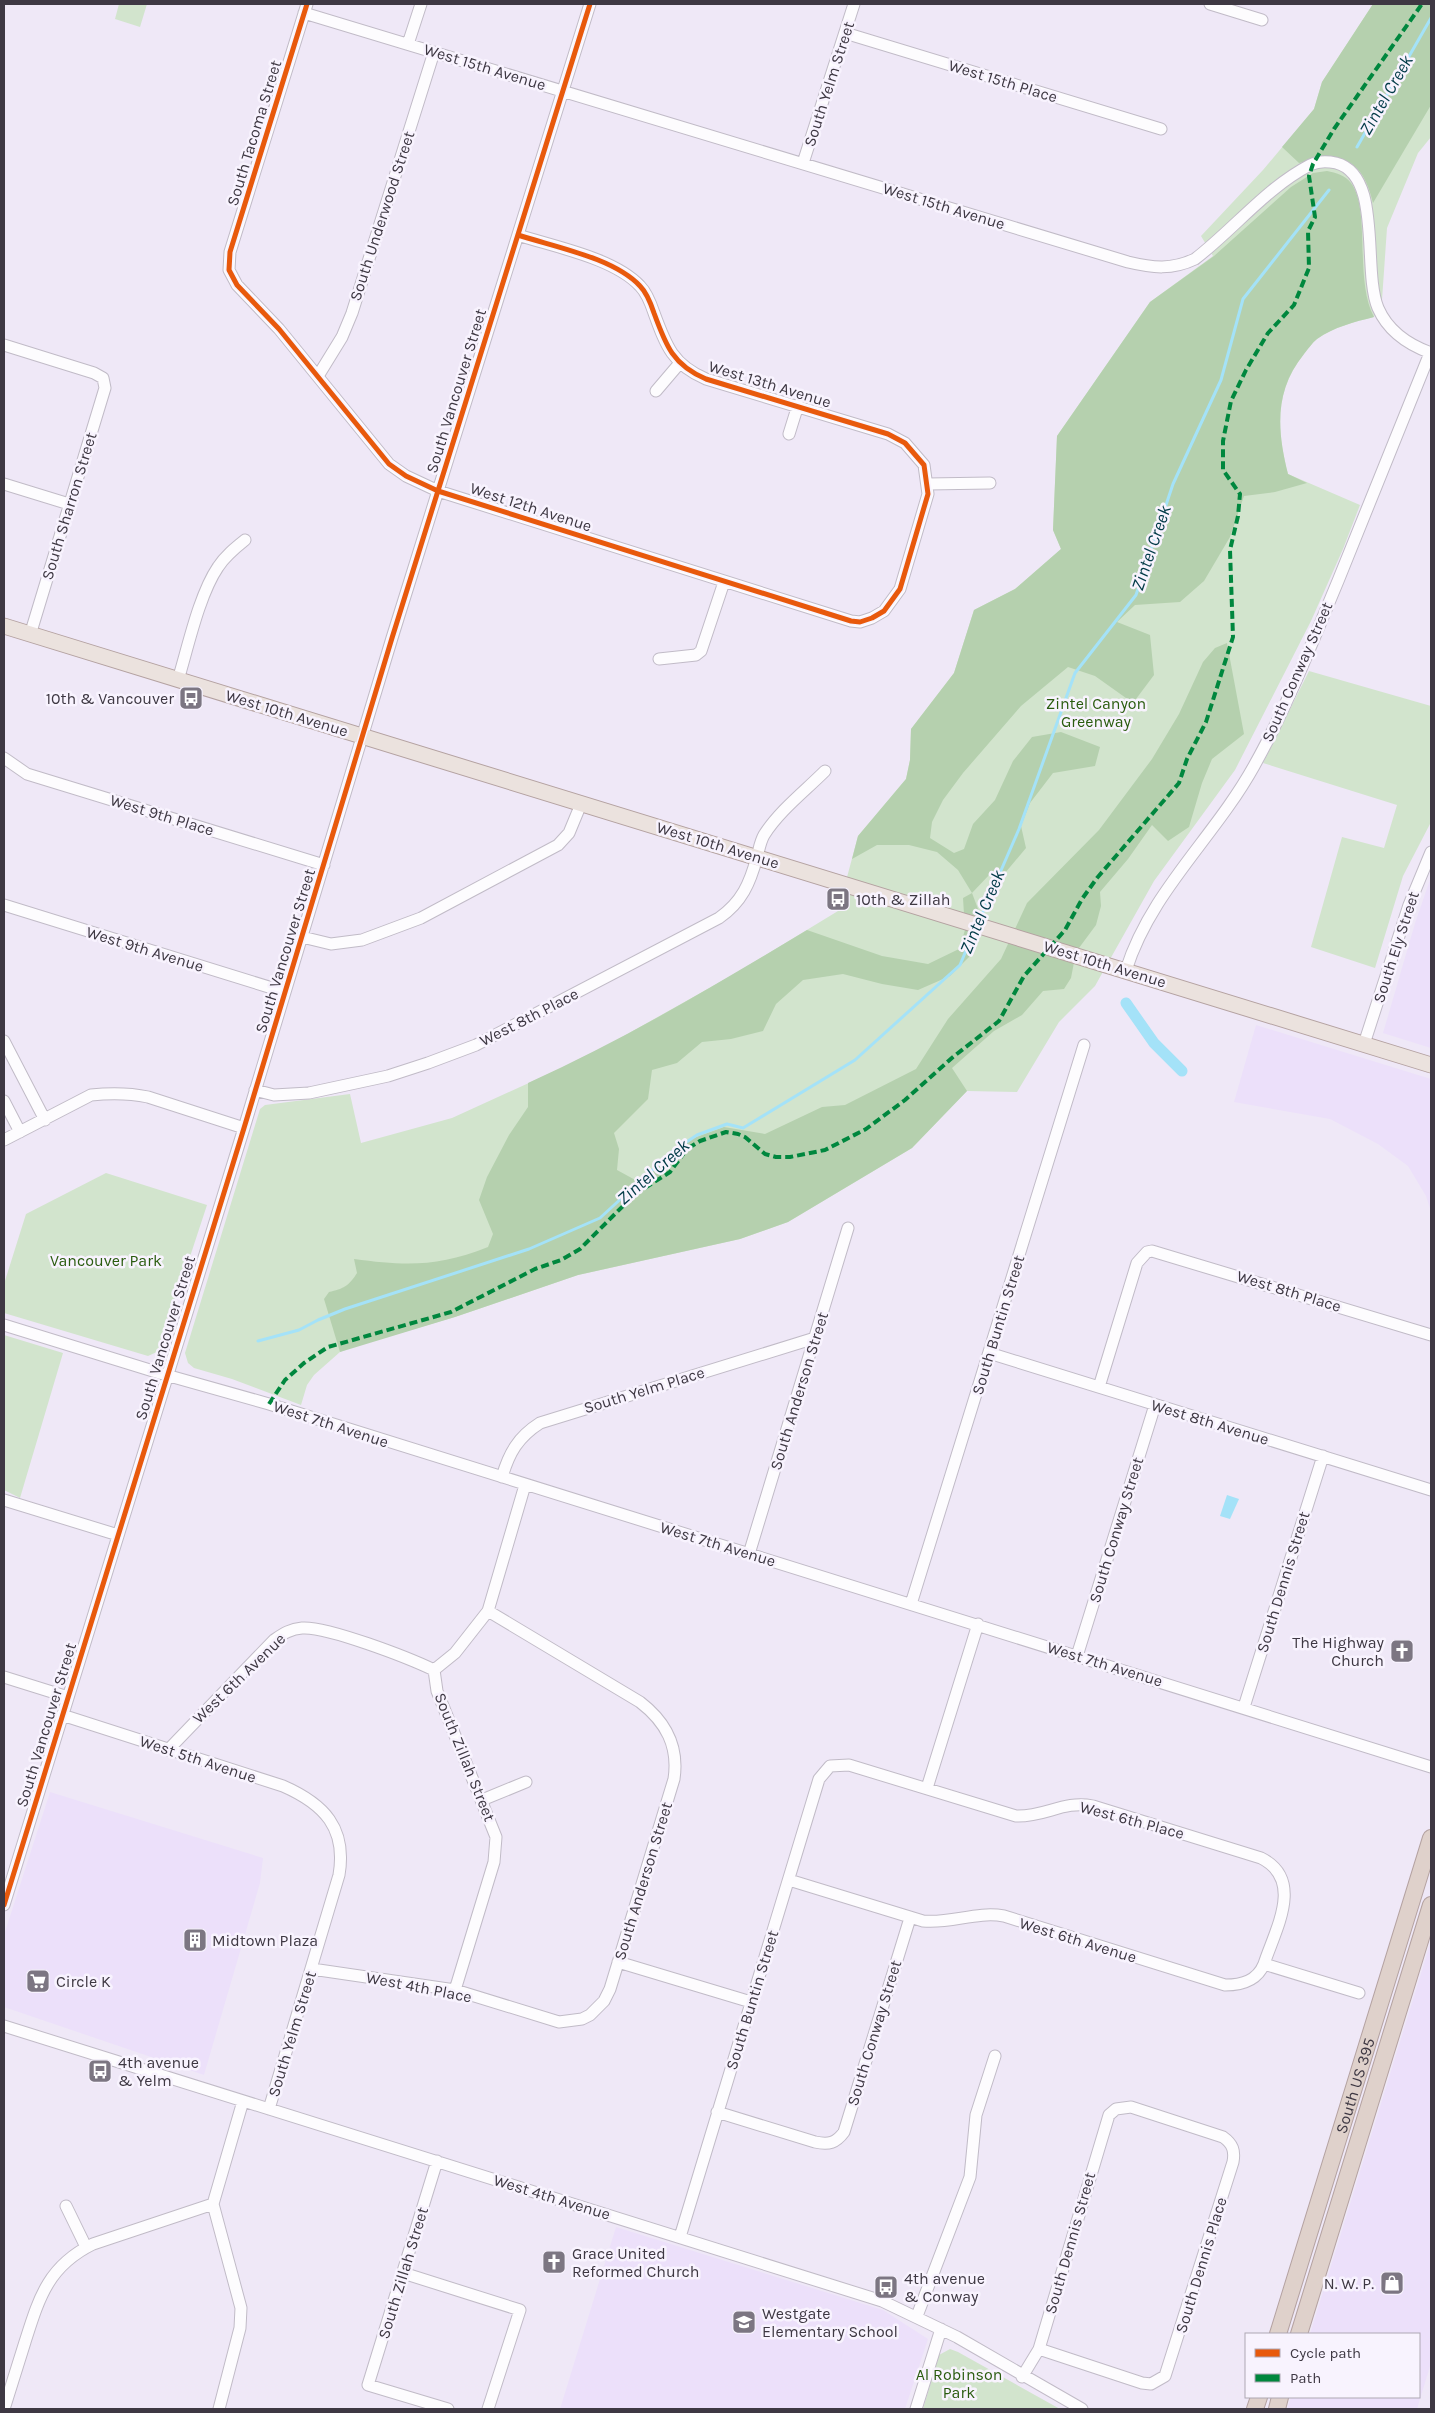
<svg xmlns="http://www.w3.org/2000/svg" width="1435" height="2413" viewBox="0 0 1435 2413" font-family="Karla,sans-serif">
<rect width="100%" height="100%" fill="#efe8f7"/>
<!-- built -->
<path fill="#ece0fa" d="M1431 877V1048L1383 1033 1416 920Z
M1256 1025 1431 1079V1211L1426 1196 1408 1166 1378 1144 1330 1119 1234 1102Z
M50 1792 263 1858 260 1883 204 2075 4 2007V1935Z
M1431 1941V2363L1417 2409H1287L1291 2397H1419V2334H1310Z
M616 2227 883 2310 928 2339 905 2409H560Z"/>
<!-- green -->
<path fill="#d2e4cd" d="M119 4H147L140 27 115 19Z
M1373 4H1431V137L1418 153 1387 228 1382 300 1374 317C1354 322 1334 327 1317 339 1312 343 1308 349 1304 354 1274 391 1277 431 1288 474L1360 505 1343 549 1311 621 1235 770 1154 881 1095 986 1059 1022 1017 1092 967 1091 912 1148 788 1222 740 1239 578 1275 455 1317 353 1347 340 1352 314 1375 307 1385 301 1405 232 1379 194 1368 188 1363 185 1353 260 1109 265 1105 350 1094 361 1143 452 1118 590 1055 736 973 838 911 858 836 906 779 910 760 911 729 954 673 974 610 1015 589 1061 549 1053 530 1057 436 1150 302 1213 256 1201 236 1263 170 1314 109 1322 82Z
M1309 671 1431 706V822L1403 876 1375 968 1311 947 1342 837 1384 848 1397 805 1263 763Z
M106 1173 207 1205 159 1351 148 1356 4 1313V1284L26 1214Z
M4 1335 63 1353 20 1498 4 1490Z
M950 2349 958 2352 1060 2409H923L939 2355Z"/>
<!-- forest -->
<path fill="#b5d0ae" d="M1373 4H1431V105L1373 203C1362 157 1342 153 1299 163L1282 147 1314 109 1322 82Z
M1327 171C1336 173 1345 175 1351 183 1371 209 1354 280 1374 317 1354 322 1334 327 1317 339 1312 343 1308 349 1304 354 1274 391 1277 430 1288 474L1307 483 1275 492 1244 496 1230 537 1204 581 1180 602 1135 605 1117 622 1150 635 1154 675 1133 703 1095 676 1068 667 1021 706 963 773 943 800 932 822 930 838 954 853 964 849 973 824 995 800 1013 761 1032 737 1061 732 1100 747 1095 766 1053 773 1030 803 1021 826 1026 848 1005 873 990 874 972 893 981 917 974 952 950 976 918 990 882 984 843 974 803 980 776 1004 763 1031 731 1039 702 1042 677 1063 652 1070 648 1099 614 1133 619 1149 617 1170 639 1182 691 1139 724 1127 765 1134 822 1107 845 1105 916 1069 948 1019 1001 959 1027 903 1099 830 1152 759 1179 714 1203 662 1215 648 1227 643 1244 734 1212 759 1202 783 1189 827 1168 841 1152 825 1128 859 1100 892 1101 906 1096 925 1076 952 1071 978 1064 989 1043 991 1022 1015 994 1031 952 1068 967 1091 912 1148 788 1222 740 1239 578 1275 455 1317 340 1352 324 1299 329 1292C343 1289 349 1286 357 1273L354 1259C406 1266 438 1267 488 1247L493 1234 479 1200 487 1177 509 1135 528 1107V1083C625 1039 716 985 807 930L882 956 928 964 959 949 965 930 963 898 972 893 958 870 937 852 909 845H877L852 859 858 836 906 779 910 760 911 729 954 673 974 610 1015 589 1061 549 1053 530 1057 436 1150 302 1214 256 1291 187 1313 173Z"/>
<!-- water -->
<path fill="#a4e2f8" d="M1227 1495 1239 1499 1230 1519 1220 1516Z"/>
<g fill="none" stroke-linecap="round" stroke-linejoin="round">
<!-- stream -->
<path stroke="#a4e2f8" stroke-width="3" d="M1357 147 1431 18
M979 921 1019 829 1075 673 1136 595 1173 484 1221 380 1243 299 1329 190
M258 1341 299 1330 318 1320 345 1309 529 1249 600 1218 673 1151 697 1135 727 1124 743 1128 855 1060 960 965 975 929"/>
<!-- canal -->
<path stroke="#a4e2f8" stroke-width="11" d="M1126 1003 1154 1043 1182 1071"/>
<!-- minor casing -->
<g stroke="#c1bbc7" stroke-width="13">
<path id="minor" d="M307 4 230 252 229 270 237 285 279 329 389 464 406 476 438 491 851 621 860 622 872 618 884 611 900 589 928 494 924 465 905 443 888 434 706 379C673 365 666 346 654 313 651 304 647 293 640 286 614 258 555 247 518 235
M1210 4 1262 20
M304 13 1128 262C1153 268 1172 270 1195 259 1234 229 1266 188 1310 165 1318 161 1327 161 1336 163 1383 175 1362 269 1378 308 1388 331 1409 345 1431 353
M845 33 1161 129
M408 44 421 4
M803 163 854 4
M4 345 94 373 103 378 105 388 30 635
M318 376 342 337 352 313 434 52
M656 391 679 364
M789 434 798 405
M4 484 69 504
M928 484 990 483
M659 659 696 655 701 651 724 582
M178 680C188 647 199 595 218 567 225 556 235 548 245 540
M4 758 27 774 324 865
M4 905 285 992
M302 937 331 944 362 940 421 918 558 845 569 833 581 804
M1126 970C1151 891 1214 838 1254 766 1287 707 1312 643 1338 581 1369 505 1400 429 1430 353
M4 1041 45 1120
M1364 1044 1409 905 1431 852
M255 1090 274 1095 309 1093 388 1076 428 1063 476 1045 719 918C742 902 750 883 757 857 759 850 760 842 764 835 779 811 805 791 825 771
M4 1101 20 1132
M4 1140 91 1095C110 1093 129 1093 148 1097L244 1128
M4 1325 166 1375 269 1404 1431 1767
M989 1353 1431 1490
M1099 1387 1137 1263 1147 1252 1152 1251 1431 1335
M502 1477C509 1453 518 1437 540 1423L815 1338
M4 1500 118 1535
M749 1554 848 1228
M911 1604 1084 1045
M1077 1656 1155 1405
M4 1677 68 1697
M1244 1707 1323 1456
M62 1715 283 1786C324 1804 347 1828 339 1875L269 2109
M168 1750 274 1640C283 1634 290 1629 302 1628 327 1626 409 1658 434 1670
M927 1788 978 1624
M482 1800 526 1782
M789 1880 923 1921C951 1924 976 1911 1004 1916L1225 1985C1242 1985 1257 1981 1264 1964L1359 1993
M4 1905 244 1128 392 638 590 4
M618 1962 751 2002
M312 1969 455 1990 559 2022 582 2019 590 2015 604 2001 610 1989 674 1779C679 1746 666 1722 640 1702L488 1611
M455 1990 494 1862 496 1837 437 1691 434 1670 455 1653 488 1611 525 1485
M4 2026 882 2301 957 2337 1082 2409
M717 2112 815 2142C829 2145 836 2143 844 2132L910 1918
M437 2161 368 2385 448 2409
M66 2206 86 2247
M680 2237 819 1779 830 1766 849 1765 1016 1816C1046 1817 1063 1800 1093 1806L1261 1858C1305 1880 1275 1930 1264 1964
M403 2273 520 2310 488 2409
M917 2316 970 2177 976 2115 995 2056
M1022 2377 1039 2349 1109 2115 1116 2109 1131 2107 1223 2137C1233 2144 1235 2151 1233 2162L1165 2376 1151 2384 1142 2383 1039 2349
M4 2409C11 2387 18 2365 25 2342 39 2298 48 2266 93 2244L213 2204
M219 2409 240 2328 241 2308 213 2204 243 2101
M916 2409 941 2329"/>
</g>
<!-- major casing -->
<g stroke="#b4a2a1" stroke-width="17">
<path id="major" d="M4 626 1431 1065"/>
</g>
<!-- highway casing -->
<g stroke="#b4a2a1" stroke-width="18">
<g id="highway">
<path id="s1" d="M1278 2334 1431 1838"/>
<path d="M1299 2334 1431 1905"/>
<path d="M1255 2409 1259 2397"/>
<path d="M1277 2409 1280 2397"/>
</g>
</g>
<!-- minor -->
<use href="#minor" stroke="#fdfcfe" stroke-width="11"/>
<!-- major -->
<use href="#major" stroke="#ebe2de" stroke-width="15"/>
<!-- highway -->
<use href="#highway" stroke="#dfd1cb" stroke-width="16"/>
<!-- quiet -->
<path stroke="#00873e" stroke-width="4" stroke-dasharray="8 4" stroke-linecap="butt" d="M269 1404 285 1380 304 1363 328 1347 451 1312 535 1269 561 1260 580 1249 634 1195 670 1172 687 1149 700 1141 726 1132 738 1134 745 1137 765 1154 776 1157H790L825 1150 866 1129 905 1100 953 1057 999 1021 1024 976 1065 930 1082 899 1097 878 1179 783 1187 759 1206 722 1233 637 1230 550 1238 516 1240 494 1223 470V441L1231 401 1246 370 1268 333 1294 305 1309 268 1308 231 1315 217 1309 176 1313 164 1334 129 1422 4"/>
<!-- cycleway casing -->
<g stroke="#f8f3fe" stroke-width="8">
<path id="cycleway" d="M307 4 230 252 229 270 237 285 279 329 389 464 406 476 438 491 851 621 860 622 872 618 884 611 900 589 928 494 924 465 905 443 888 434 706 379C673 365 666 346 654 313 651 304 647 293 640 286 614 258 555 247 518 235
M4 1905 244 1128 392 638 590 4"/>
</g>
<!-- cycleway -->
<use href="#cycleway" stroke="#e8590c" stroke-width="5"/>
</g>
<!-- icons -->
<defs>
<g id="bus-square" transform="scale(1.25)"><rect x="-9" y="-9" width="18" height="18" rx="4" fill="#7c7682" stroke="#f8f3fe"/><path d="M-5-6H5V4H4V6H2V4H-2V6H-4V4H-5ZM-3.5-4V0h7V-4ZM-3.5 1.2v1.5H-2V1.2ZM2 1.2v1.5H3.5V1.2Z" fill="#fff"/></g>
<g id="church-square" transform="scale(1.25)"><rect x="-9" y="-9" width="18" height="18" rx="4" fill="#7c7682" stroke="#f8f3fe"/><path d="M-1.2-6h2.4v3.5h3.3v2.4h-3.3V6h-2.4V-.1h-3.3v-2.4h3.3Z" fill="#fff"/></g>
<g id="building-square" transform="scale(1.25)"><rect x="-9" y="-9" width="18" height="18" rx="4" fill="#7c7682" stroke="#f8f3fe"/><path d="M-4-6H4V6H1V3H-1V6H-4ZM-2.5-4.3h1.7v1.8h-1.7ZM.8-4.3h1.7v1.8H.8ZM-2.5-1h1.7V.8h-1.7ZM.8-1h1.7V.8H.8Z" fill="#fff"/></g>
<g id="supermarket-square" transform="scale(1.25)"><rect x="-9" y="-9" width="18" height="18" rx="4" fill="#7c7682" stroke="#f8f3fe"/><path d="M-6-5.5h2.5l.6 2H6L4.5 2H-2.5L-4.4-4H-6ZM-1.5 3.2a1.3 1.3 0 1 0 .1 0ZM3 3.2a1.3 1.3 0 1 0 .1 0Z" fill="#fff"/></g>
<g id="shop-square" transform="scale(1.25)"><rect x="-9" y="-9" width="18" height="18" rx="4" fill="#7c7682" stroke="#f8f3fe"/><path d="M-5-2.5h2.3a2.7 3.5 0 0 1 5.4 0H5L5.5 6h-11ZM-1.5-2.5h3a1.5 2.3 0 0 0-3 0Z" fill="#fff"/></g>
<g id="school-square" transform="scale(1.25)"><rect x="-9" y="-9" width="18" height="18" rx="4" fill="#7c7682" stroke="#f8f3fe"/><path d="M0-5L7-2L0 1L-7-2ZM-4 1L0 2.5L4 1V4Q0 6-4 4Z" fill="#fff"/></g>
</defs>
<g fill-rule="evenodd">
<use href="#bus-square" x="191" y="698"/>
<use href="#bus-square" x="838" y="899"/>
<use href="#church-square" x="1402" y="1651"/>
<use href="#building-square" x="195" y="1940"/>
<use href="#supermarket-square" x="38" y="1981"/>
<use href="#bus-square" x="100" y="2071"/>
<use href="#church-square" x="554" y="2262"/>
<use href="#shop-square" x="1392" y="2283"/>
<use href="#bus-square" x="886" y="2287"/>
<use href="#school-square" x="744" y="2322"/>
</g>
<g text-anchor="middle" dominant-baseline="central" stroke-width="5" stroke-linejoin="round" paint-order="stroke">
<!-- street labels -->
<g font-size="16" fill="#3e3843" stroke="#f8f3fe">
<text transform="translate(485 67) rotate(17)">West 15th Avenue</text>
<text transform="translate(1003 81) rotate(17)">West 15th Place</text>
<text transform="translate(829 84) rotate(-72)">South Yelm Street</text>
<text transform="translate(254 133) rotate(-73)">South Tacoma Street</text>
<text transform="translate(944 206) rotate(17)">West 15th Avenue</text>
<text transform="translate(382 216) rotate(-72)">South Underwood Street</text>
<text transform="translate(770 384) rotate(17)">West 13th Avenue</text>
<text transform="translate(456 391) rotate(-73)">South Vancouver Street</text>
<text transform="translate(69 506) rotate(-73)">South Sharron Street</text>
<text transform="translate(531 507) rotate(18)">West 12th Avenue</text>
<text transform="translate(1297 672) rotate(-66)">South Conway Street</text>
<text transform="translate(287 713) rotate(17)">West 10th Avenue</text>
<text transform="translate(162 815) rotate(17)">West 9th Place</text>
<text transform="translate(718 845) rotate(17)">West 10th Avenue</text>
<text transform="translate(1396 947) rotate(-72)">South Ely Street</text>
<text transform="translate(145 949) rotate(17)">West 9th Avenue</text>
<text transform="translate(285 951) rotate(-73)">South Vancouver Street</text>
<text transform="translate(1105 964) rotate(17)">West 10th Avenue</text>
<text transform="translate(529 1017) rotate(-27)">West 8th Place</text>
<text transform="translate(1289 1291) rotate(17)">West 8th Place</text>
<text transform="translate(998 1325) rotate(-73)">South Buntin Street</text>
<text transform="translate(165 1338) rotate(-73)">South Vancouver Street</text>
<text transform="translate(644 1390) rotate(-17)">South Yelm Place</text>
<text transform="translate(799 1391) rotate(-73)">South Anderson Street</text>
<text transform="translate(1210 1422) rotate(17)">West 8th Avenue</text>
<text transform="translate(331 1424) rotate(18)">West 7th Avenue</text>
<text transform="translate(1116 1530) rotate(-73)">South Conway Street</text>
<text transform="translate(718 1544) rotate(17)">West 7th Avenue</text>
<text transform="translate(1283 1582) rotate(-73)">South Dennis Street</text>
<text transform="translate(1105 1664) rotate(17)">West 7th Avenue</text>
<text transform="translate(239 1678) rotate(-44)">West 6th Avenue</text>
<text transform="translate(46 1725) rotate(-73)">South Vancouver Street</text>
<text transform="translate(465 1757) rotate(68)">South Zillah Street</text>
<text transform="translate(198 1759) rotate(18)">West 5th Avenue</text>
<text transform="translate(1132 1820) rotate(15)">West 6th Place</text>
<text transform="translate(643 1881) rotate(-73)">South Anderson Street</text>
<text transform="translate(1078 1940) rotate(17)">West 6th Avenue</text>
<text transform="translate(419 1987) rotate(11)">West 4th Place</text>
<text transform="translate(752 2000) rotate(-73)">South Buntin Street</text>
<text transform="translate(874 2033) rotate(-73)">South Conway Street</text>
<text transform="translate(292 2034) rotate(-73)">South Yelm Street</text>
<text stroke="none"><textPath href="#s1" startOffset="260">South US 395</textPath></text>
<text transform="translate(552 2197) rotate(17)">West 4th Avenue</text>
<text transform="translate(1070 2243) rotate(-74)">South Dennis Street</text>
<text transform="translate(1201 2265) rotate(-73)">South Dennis Place</text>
<text transform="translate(403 2273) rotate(-73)">South Zillah Street</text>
</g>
<!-- poi labels -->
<g font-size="16" fill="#3e3843" stroke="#f8f3fe" text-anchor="start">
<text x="174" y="698" text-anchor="end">10th &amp; Vancouver</text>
<text x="856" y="899">10th &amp; Zillah</text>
<text x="1384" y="1642" text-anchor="end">The Highway<tspan x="1384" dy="18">Church</tspan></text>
<text x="212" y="1940">Midtown Plaza</text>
<text x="56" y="1981">Circle K</text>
<text x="118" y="2062">4th avenue<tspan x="118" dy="18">&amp; Yelm</tspan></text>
<text x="572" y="2253">Grace United<tspan x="572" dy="18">Reformed Church</tspan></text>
<text x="904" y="2278">4th avenue<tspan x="904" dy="18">&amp; Conway</tspan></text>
<text x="1374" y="2283" text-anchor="end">N. W. P.</text>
<text x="762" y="2313">Westgate<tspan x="762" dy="18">Elementary School</tspan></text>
</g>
<!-- park labels -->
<g font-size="16" fill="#2a5c0f" stroke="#f8f3fe">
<text x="1096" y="703">Zintel Canyon<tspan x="1096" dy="18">Greenway</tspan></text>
<text x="106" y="1260">Vancouver Park</text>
<text x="959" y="2374">Al Robinson<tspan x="959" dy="18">Park</tspan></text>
</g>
<!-- water labels -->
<g font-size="18" font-style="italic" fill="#003a47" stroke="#f8f3fe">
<text transform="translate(1386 95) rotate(-60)">Zintel Creek</text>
<text transform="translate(1151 548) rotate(-71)">Zintel Creek</text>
<text transform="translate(982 912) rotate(-67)">Zintel Creek</text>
<text transform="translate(653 1172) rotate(-41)">Zintel Creek</text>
</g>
</g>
<!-- border -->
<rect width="1435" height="2413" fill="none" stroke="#3e3843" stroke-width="10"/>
<!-- legend -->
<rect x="1245" y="2333" width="175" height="65" fill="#f8f3fe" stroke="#aea8b3"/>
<rect x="1255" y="2349" width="25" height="8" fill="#e8590c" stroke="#aea8b3"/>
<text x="1290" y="2358" font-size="15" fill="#3e3843">Cycle path</text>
<rect x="1255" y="2374" width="25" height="8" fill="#00873e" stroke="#aea8b3"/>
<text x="1290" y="2383" font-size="15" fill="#3e3843">Path</text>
</svg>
